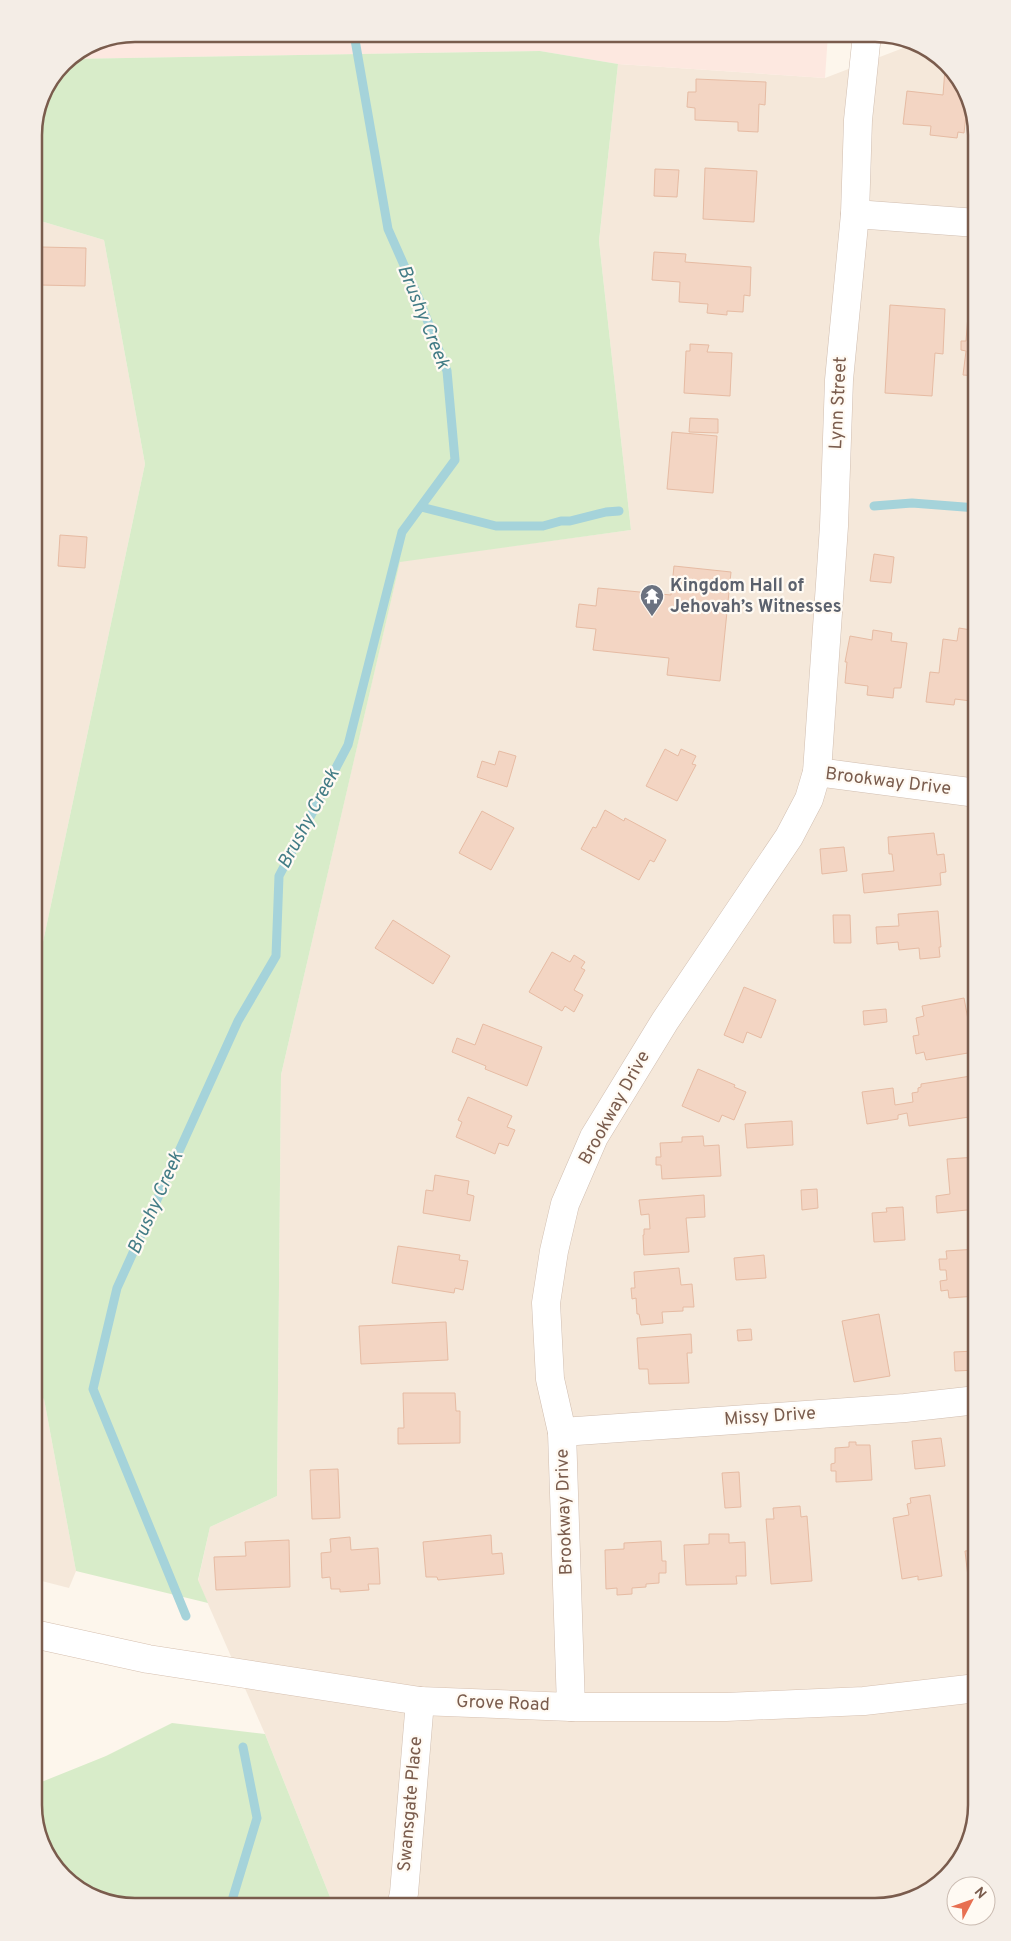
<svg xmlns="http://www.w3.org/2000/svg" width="1011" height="1941" viewBox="0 0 1011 1941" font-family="Overpass,sans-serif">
<rect width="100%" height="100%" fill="#fdf6ec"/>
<!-- residential -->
<path fill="#f5e8da" d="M911 45 937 55 969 96 977 135V1806L960 1862 915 1899 876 1907H334L265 1734 198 1581 210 1527 277 1496 281 1075 400 561 631 530 599 241 618 64 825 78Z
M34 219 104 240 145 464 34 984Z
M34 1393 44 1399 76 1571 69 1588 34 1579Z"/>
<!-- commercial -->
<path fill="#fde8e0" d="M135 34H828L825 78 618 64 540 51 69 59 97 41Z"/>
<!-- green -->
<path fill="#d8ecc9" d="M540 51 618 64 599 241 631 530 400 562 281 1075 277 1496 210 1527 198 1580 208 1603 76 1571 44 1399 34 1393V984L145 464 104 240 34 219V129L42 96 64 63 69 59Z
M172 1723 265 1734 334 1907H129L79 1890 42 1845 34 1806V1785L106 1756Z"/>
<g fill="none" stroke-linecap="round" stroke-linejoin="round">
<!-- stream -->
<path stroke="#a5d3da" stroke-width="9" d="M874 506 912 503 977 508
M421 507 496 526H543L561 521H570L606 512 619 511
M186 1616 93 1389 117 1288 238 1021 276 956 279 876 348 745 402 532 455 460 447 371 419 299 388 229 354 34
M230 1907 257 1818 243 1747"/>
</g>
<!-- building -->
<path fill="#f3d5c3" stroke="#e6bba3" d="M703 34H786V38L703 40Z
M945 69H948L965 90 964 97 968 98 964 133 958 132 957 138 930 135 931 126 903 124 907 91 943 95Z
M696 79 766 82 765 105 759 104 758 132 738 131V122L695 120V108L687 107 688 92H696Z
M705 168 757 171 754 222 703 219Z
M655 169 679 170 677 197 654 196Z
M41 247 86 248 85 286 40 285Z
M654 252 686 254 685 262 751 267 750 296 744 295 743 312 727 311V315L707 313 708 304 679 302 680 282 652 280Z
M969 302 977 303V376L963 375 966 351 961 350V341H966Z
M890 305 945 309 943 354 935 353 932 396 885 393Z
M690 344 709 345 707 352 732 353 730 396 684 393 686 351H690Z
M690 418 718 419V433L689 432Z
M672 432 717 436 713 493 667 489Z
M60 535 87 537 85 568 58 566Z
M874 554 894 557 891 583 870 581Z
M674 566 731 572 720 681 667 675 669 658 593 650 596 629 576 627 579 604 596 606 598 588 671 595Z
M959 628 977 631V653L971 701 955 699 954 705 926 702 930 672 939 673 943 639 957 641Z
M873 630 892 633 891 641 907 643 901 688H894L893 698 867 695 868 686 845 683 847 662H845L850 636 872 640Z
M665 749 678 756 681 749 696 756 692 764 696 765 677 801 646 786Z
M499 751 516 756 507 787 477 777 482 761 495 765Z
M605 810 624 821 625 818 666 840 654 862 650 860 639 880 581 849 593 827 596 828Z
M482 811 514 828 491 870 459 853Z
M934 833 937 855 944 854 946 872 940 873 941 885 864 893 862 874 894 871 892 854H889L888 837Z
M844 847 847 871 822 874 820 849Z
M938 911 941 947H939L940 957 920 959 919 948 899 950 898 942 877 944 876 927 899 926 898 914Z
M833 915H850L851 943H834Z
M393 920 450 956 433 984 375 948Z
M552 952 570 962 574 955 585 962 581 968 585 970 574 990 583 995 574 1012 565 1006 562 1011 529 992Z
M744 987 776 1000 761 1038 747 1032 743 1043 724 1035Z
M964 998 974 1052 926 1060 924 1052 916 1054 913 1036 919 1035 916 1018 924 1016 922 1006Z
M886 1009 887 1022 864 1025 863 1011Z
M483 1024 542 1047 527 1086 485 1069 486 1066 452 1052 457 1038 475 1045Z
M698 1069 735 1085 734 1087 746 1092 734 1120 722 1115 719 1122 682 1106Z
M977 1075V1120L976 1116 909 1126 907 1113 898 1115V1119L867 1124 862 1092 893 1088 895 1105 913 1102 912 1093 918 1092V1088L921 1087V1084Z
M468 1097 512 1116 507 1127 515 1130 508 1146 499 1143 495 1154 456 1137 462 1122 458 1120Z
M792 1121 793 1145 747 1148 745 1124Z
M703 1136 704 1146 719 1145 721 1176 662 1179 661 1165H656V1157H661L660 1143 682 1142V1137Z
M977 1157V1209L937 1213 936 1196 950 1194 947 1159Z
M435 1175 469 1181 467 1194 474 1196 470 1221 423 1213 426 1190 433 1191Z
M817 1189 818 1208 802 1210 801 1190Z
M704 1195 705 1217 686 1218 689 1252 644 1255 643 1235H644V1229H650L649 1214 641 1215 639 1200Z
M903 1207 905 1240 874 1242 872 1213 887 1212 886 1208Z
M398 1246 460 1255 459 1260 468 1261 463 1290 455 1288 454 1293 392 1283Z
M977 1249V1296L949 1298 948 1290 941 1291 940 1281 947 1280 946 1270H940L939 1259H947L946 1251Z
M764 1255 766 1278 736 1280 734 1258Z
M679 1268 681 1285 692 1284 694 1307H683V1311L662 1312 663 1323 641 1325 639 1314H637L636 1298 632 1299 631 1288H635L634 1272Z
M879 1314 890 1376 854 1382 842 1321Z
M972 1315H977V1370L955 1371 954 1352 975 1351Z
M446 1322 448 1360 361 1364 359 1326Z
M751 1329 752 1340 738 1341 737 1330Z
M691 1334 692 1353H687L689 1383 649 1384 648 1369H639L637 1338Z
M403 1393H455L456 1411H460V1443L398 1444V1428H404Z
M941 1438 945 1466 915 1469 912 1441Z
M849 1442H856V1445H870L872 1480 836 1482V1471H831V1464L835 1463V1448L849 1447Z
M338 1469 340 1518 312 1519 310 1470Z
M739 1472 741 1507 725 1508 722 1473Z
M930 1495 942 1576 918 1580V1576L902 1579 893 1518 909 1515 907 1504 911 1503 910 1498Z
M800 1506 801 1517 807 1516 812 1581 771 1584 766 1519H774L773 1508Z
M975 1513H977V1538Z
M709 1534H729V1543L745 1542 746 1576H736L737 1584 686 1585 684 1545 709 1544Z
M491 1535 492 1554 502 1553 504 1574 438 1580 437 1577H426L423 1542Z
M350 1537 351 1550 378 1548 380 1584H368L369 1590 340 1592V1589H331L330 1577 322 1578 321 1553 331 1552 330 1539Z
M289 1540 290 1587 216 1590 214 1557 246 1556 245 1542Z
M661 1541 662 1561H666V1573H659V1583L646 1584V1587L632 1588V1594L617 1595V1588L606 1589 605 1550 624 1549V1543Z
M974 1542H977V1576L968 1577 965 1551 975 1550Z"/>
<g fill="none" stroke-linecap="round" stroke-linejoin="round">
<!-- minor casing -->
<g stroke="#d1beb0" stroke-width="29">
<path id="minor" d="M855 214 977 223
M817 772 977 793
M562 1432 905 1408 977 1400
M401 1907 404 1893 420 1701"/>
</g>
<!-- tertiary casing -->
<g stroke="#d1beb0" stroke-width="29">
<path id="tertiary" d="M571 1707 562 1432 550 1379 546 1303 554 1251 565 1204 594 1137 665 1021 789 837 809 799 817 772 834 526 839 380 855 214 858 120 867 34"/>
</g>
<!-- secondary casing -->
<g stroke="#d6c0b0" stroke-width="29">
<path id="secondary" d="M34 1634 148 1659 420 1701 571 1707H726L864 1701 977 1688"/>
</g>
<!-- minor -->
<use href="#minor" stroke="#fff" stroke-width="28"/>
<!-- tertiary -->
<use href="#tertiary" stroke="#fff" stroke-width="28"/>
<!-- secondary -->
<use href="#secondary" stroke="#fff" stroke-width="28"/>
</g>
<!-- icons -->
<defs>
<g id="temple-pin" transform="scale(1.25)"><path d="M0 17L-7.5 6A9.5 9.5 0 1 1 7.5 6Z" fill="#6b7280" stroke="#fffaf3"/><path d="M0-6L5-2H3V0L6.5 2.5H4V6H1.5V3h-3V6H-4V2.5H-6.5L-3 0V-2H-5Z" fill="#fff"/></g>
</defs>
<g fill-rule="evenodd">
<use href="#temple-pin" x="652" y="596"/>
</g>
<g text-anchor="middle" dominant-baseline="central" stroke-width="4.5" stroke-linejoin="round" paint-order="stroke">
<!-- street labels -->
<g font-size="18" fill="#7a5c4d" stroke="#fffaf3">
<text transform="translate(839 403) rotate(-87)">Lynn Street</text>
<text transform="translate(888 782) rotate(7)">Brookway Drive</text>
<text transform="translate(615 1108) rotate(-61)">Brookway Drive</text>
<text transform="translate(770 1417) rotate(-4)">Missy Drive</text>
<text transform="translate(565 1512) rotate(-92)">Brookway Drive</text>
<text transform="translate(503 1704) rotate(2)">Grove Road</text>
<text transform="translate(411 1804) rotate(-85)">Swansgate Place</text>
</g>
<!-- worship labels -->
<g font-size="18" font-weight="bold" fill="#5b616d" stroke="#fffaf3" text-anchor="start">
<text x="670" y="586">Kingdom Hall of<tspan x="670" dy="21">Jehovah’s Witnesses</tspan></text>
</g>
<!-- water labels -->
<g font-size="19" font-style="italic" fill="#437c86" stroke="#fffaf3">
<text transform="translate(423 317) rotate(68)">Brushy Creek</text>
<text transform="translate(309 819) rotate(-62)">Brushy Creek</text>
<text transform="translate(156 1203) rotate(-66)">Brushy Creek</text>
</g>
</g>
<!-- crop -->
<path d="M0 0H1011V1941H0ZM135 42H875A93 93 0 0 1 968 135V1805A93 93 0 0 1 875 1898H135A93 93 0 0 1 42 1805V135A93 93 0 0 1 135 42Z" fill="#f4ede6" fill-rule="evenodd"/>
<path fill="none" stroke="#7a5c4d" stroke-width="2.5" d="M135 42H875A93 93 0 0 1 968 135V1805A93 93 0 0 1 875 1898H135A93 93 0 0 1 42 1805V135A93 93 0 0 1 135 42Z"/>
<!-- north arrow -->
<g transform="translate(971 1901) rotate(49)"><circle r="24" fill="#fffaf3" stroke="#cabbb1"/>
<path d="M0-4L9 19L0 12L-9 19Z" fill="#e76f51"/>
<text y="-8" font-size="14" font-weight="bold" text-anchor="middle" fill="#7a5c4d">N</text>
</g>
</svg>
